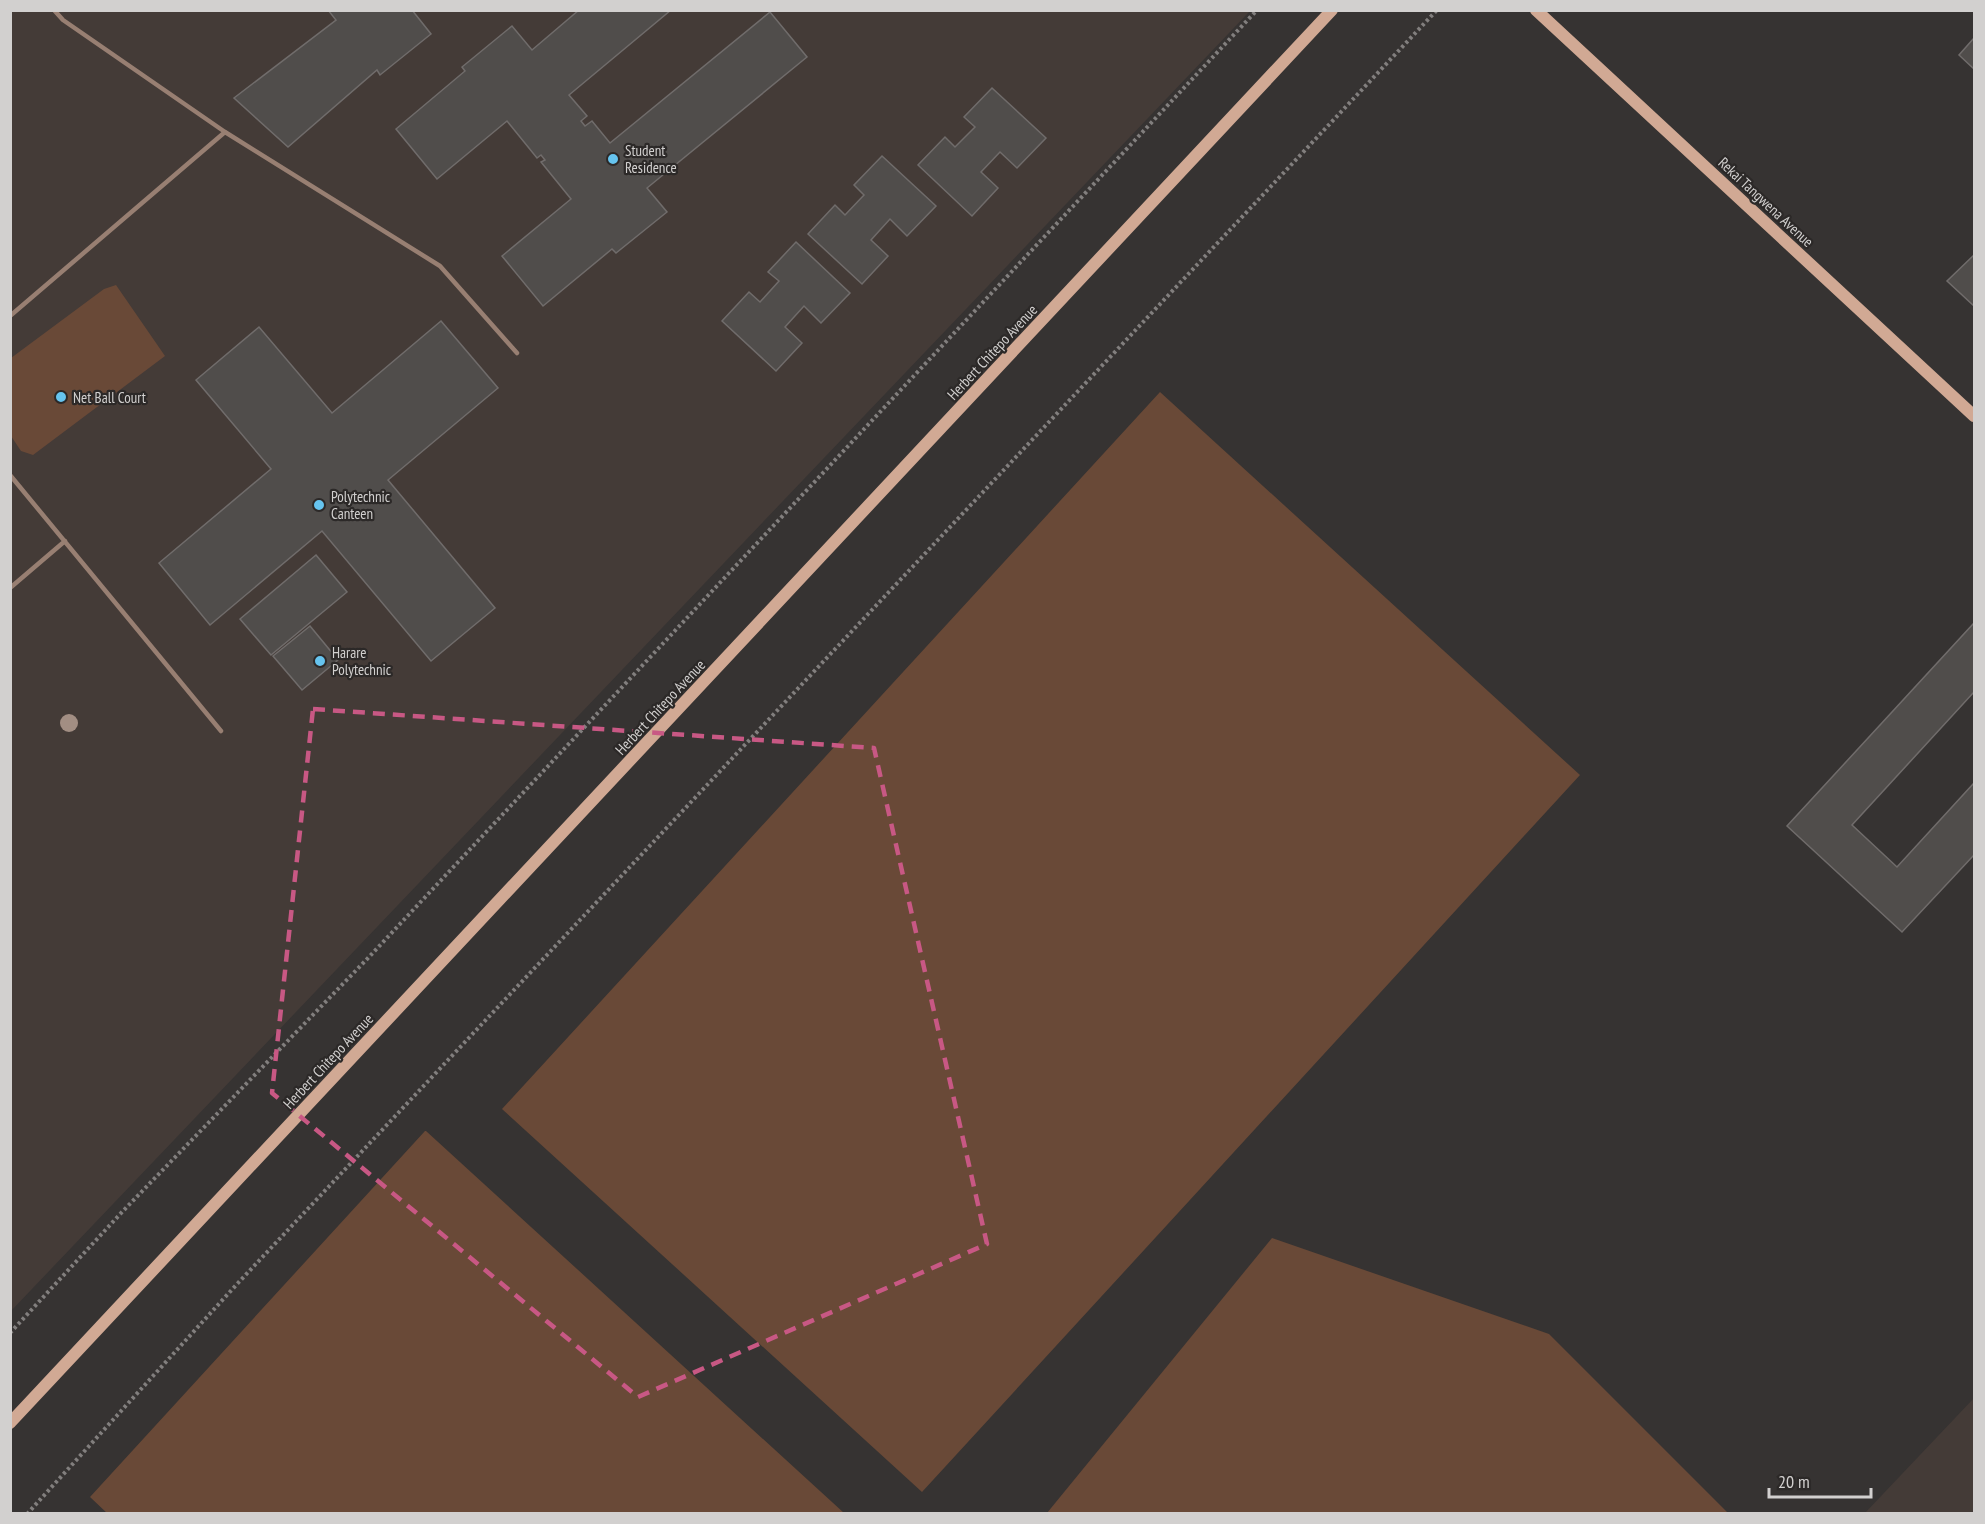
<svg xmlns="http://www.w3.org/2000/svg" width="1985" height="1524" viewBox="0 0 1985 1524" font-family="'PT Sans Narrow',sans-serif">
<rect width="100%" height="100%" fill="#363332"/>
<!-- built -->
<path fill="#443b37" d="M11 11H1250L11 1311Z
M1974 1398V1513H1865Z"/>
<!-- green -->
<path fill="#694937" d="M116 285 165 356 33 455 21 451 11 436V358L104 289Z
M1160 392 1580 775 922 1492 502 1109Z
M425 1131H426L844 1513 108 1514 90 1497Z
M1272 1238 1549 1334 1728 1513H1047Z"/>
<!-- building -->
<path fill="#504d4b" stroke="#706c6b" stroke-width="1.5" d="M328 10H412L431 34 380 75 377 70 288 147 234 98 336 20Z
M579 10H671L569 95 587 116 581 121 585 126 592 121 610 143 770 12 807 57 647 188 667 212 616 253 612 249 543 306 502 256 571 199 541 162 545 160 541 155 537 158 507 121 437 179 396 129 465 71 462 67 512 26 532 50Z
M1974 38V69L1959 55Z
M992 88 1046 138 1017 168 1000 152 981 172 998 188 972 216 918 165 945 137 955 147 975 127 964 117Z
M882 156 936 206 907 236 890 219 871 240 888 256 862 284 808 234 835 205 845 215 864 195 854 185Z
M796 242 850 293 821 323 804 306 785 327 802 343 776 371 722 321 749 292 760 302 779 281 768 272Z
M1974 255V306L1947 281Z
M441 321 498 388 388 480 495 608 431 661 322 531 210 625 159 563 271 469 196 380 259 327 332 413Z
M316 555 347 592 271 655 240 619Z
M1974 623V692L1852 825 1897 867 1974 783V855L1902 932 1787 826Z
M310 626 338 660 302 690 273 656Z"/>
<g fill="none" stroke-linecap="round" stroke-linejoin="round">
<!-- path -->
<path stroke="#827f7e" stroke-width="4" stroke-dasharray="3 3" stroke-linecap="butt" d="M10 1333 123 1211 369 957 1257 10
M27 1514 238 1283 1437 10"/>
<!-- service -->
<path stroke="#987f72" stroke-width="4.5" d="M54 10 63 20 225 132 440 266 517 353
M10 316 225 132
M10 475 221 731
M10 588 65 541"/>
<!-- secondary -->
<path stroke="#d1a994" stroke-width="12" d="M1536 10 1974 416
M10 1423 1332 10"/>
</g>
<!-- trees -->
<circle fill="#a28e83" cx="69" cy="723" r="9"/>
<!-- marked area -->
<path fill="none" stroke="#c85884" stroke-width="4.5" stroke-dasharray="12 8" stroke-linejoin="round" d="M313 709 874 748 987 1244 638 1397 272 1093Z"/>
<!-- markers -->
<g fill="#66c4ef" stroke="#2c2928" stroke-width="2">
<circle cx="613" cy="159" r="6"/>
<circle cx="61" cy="397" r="6"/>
<circle cx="319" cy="505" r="6"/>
<circle cx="320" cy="661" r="6"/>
</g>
<g text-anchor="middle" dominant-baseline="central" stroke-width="4.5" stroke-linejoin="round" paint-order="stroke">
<!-- poi labels -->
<g font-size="15" fill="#d2d0cf" stroke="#2c2928" text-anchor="start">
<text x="625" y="150">Student<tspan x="625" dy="17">Residence</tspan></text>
<text x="73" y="397">Net Ball Court</text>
<text x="331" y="496">Polytechnic<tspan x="331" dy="17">Canteen</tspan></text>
<text x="332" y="652">Harare<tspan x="332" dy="17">Polytechnic</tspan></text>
</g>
<!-- street labels -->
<g font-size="15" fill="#d2d0cf" stroke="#2c2928">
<text transform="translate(1766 202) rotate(43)">Rekai Tangwena Avenue</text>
<text transform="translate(992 352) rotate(-47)">Herbert Chitepo Avenue</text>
<text transform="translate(660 707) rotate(-47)">Herbert Chitepo Avenue</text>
<text transform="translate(328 1061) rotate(-47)">Herbert Chitepo Avenue</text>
</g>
</g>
<!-- border -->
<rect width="1985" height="1524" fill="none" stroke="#d2d0cf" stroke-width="24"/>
<!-- scale -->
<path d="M1769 1488v9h102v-9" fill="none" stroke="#d2d0cf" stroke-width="3"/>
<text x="1778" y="1488" font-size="18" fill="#d2d0cf" stroke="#2c2928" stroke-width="4.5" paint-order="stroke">20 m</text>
</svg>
